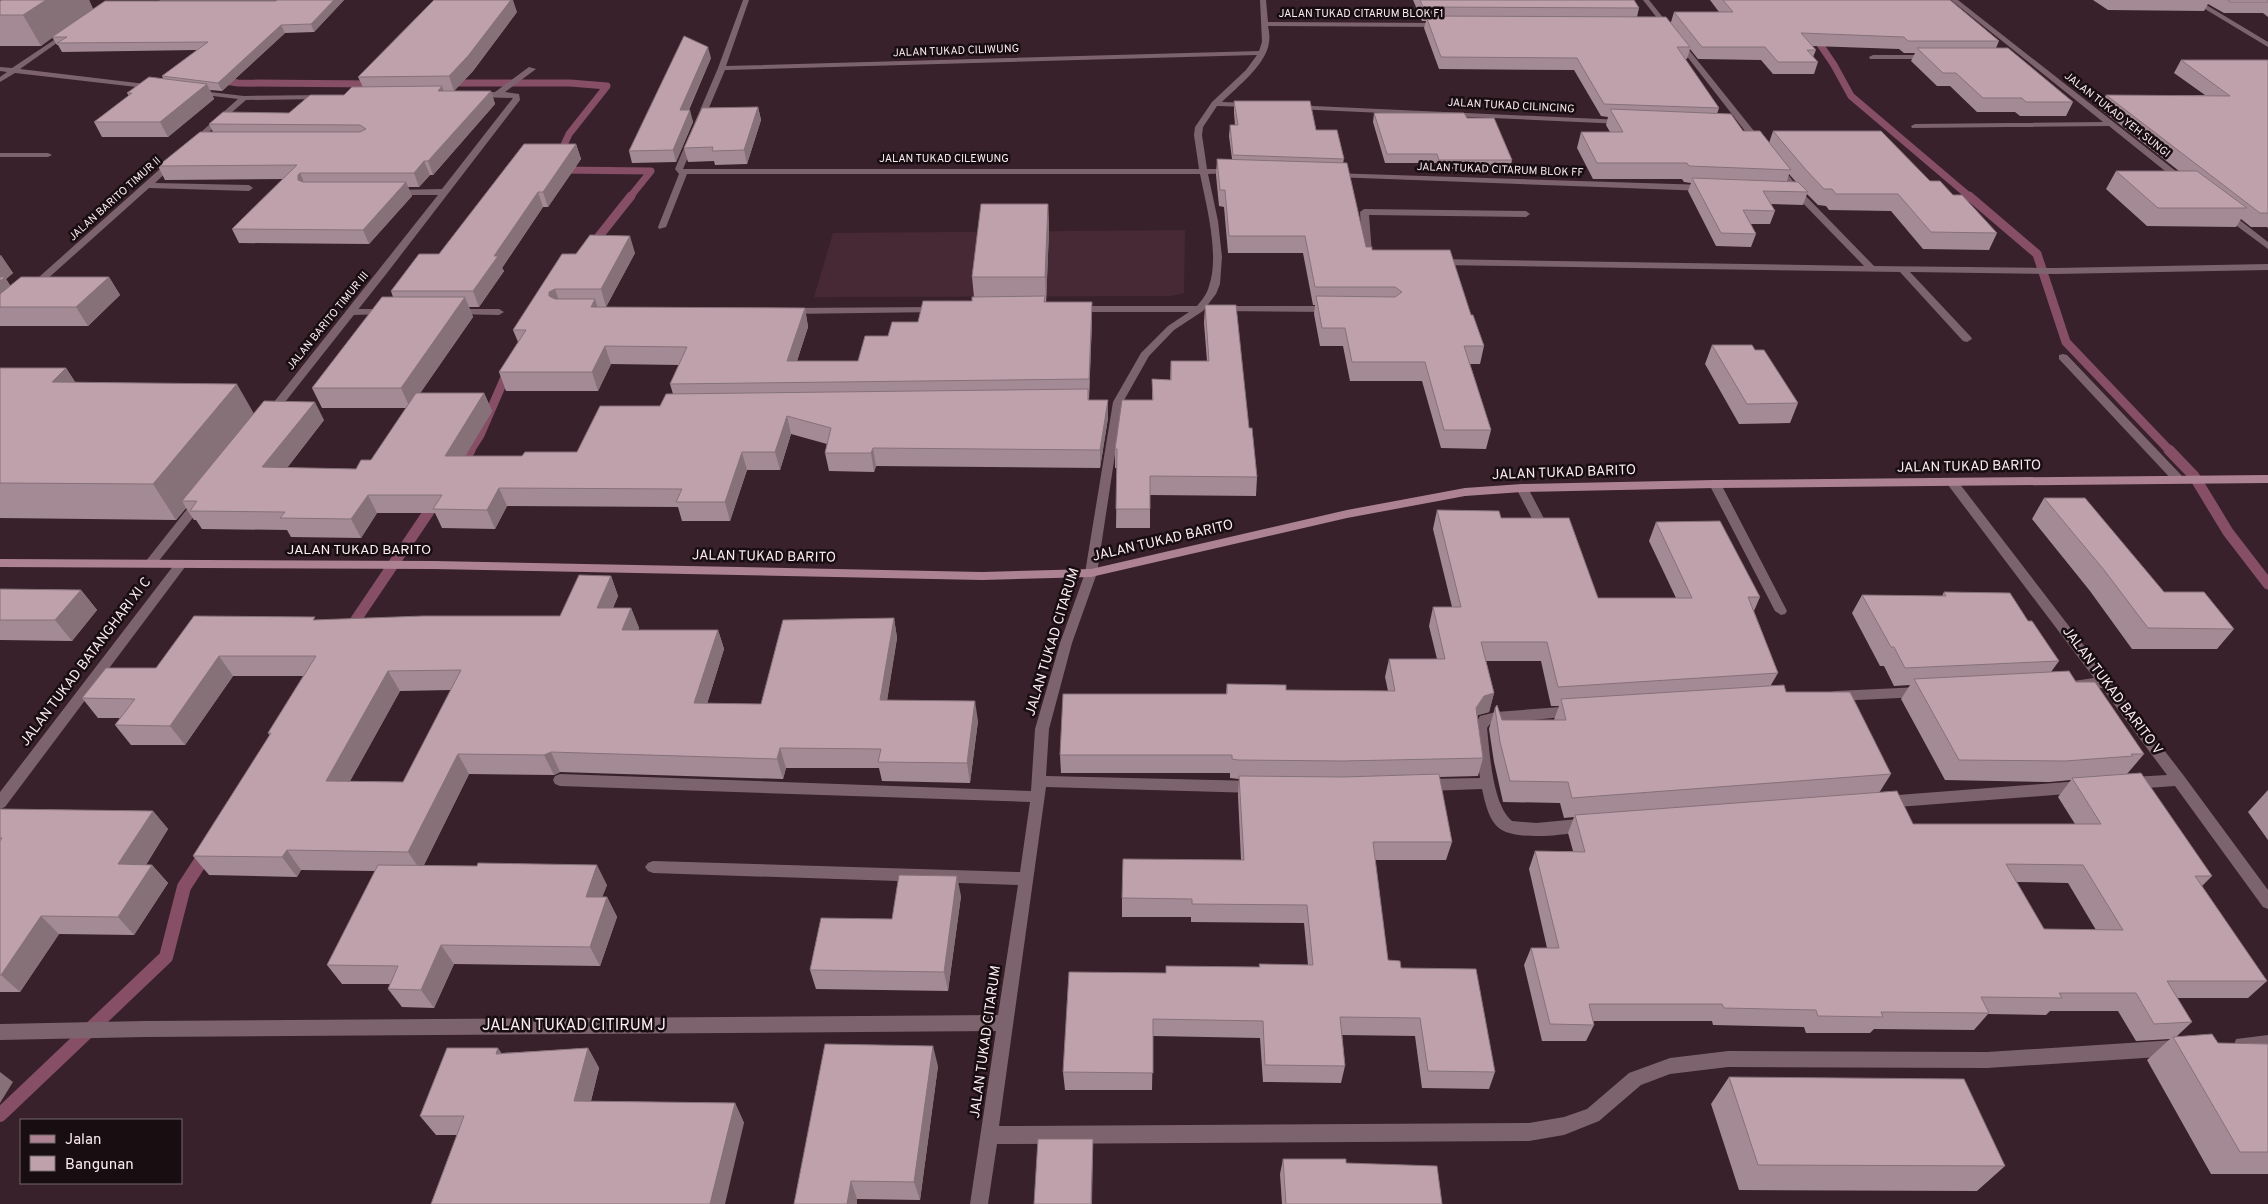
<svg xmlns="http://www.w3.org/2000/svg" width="2268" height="1204" viewBox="0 0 2268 1204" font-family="Overpass,sans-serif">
<rect width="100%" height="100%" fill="#38212a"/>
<!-- built -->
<path fill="#472935" d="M1185 230 1184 293 1171 296 814 297 833 233Z"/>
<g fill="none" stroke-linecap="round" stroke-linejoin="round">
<!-- stream-far3 -->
<path stroke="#874f66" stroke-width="7" d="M1813 34 1834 65 1851 96 1970 197
M218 80 238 83 375 84
M446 83H570L607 86 569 134 558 158
M560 170 651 171 630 197"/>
<!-- stream-far2 -->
<path stroke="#874f66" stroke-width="9" d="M1969 196 2037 254 2066 342 2171 452
M592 245 631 196
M469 452 480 435 509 368"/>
<!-- stream-far1 -->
<path stroke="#874f66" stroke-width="11" d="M2169 450 2194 476 2228 532 2268 584
M458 469 470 450
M349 630 436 501"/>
<!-- stream -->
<path stroke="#874f66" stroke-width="14" d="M0 1115 166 957 184 887 208 850"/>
<!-- lane -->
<path fill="#7d636d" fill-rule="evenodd" d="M1873 55H1930L1934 57 1930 59H1870L1869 57Z
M1220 306H1330L1335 309 1330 312 1217 311 1215 309Z
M386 309 391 312 389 314 352 315 347 312 352 309Z
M454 309H499L504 312 499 315 451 314 449 312Z
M1715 480 1721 484 1787 611 1785 614 1781 615 1775 611 1709 484Z
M1522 484 1528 488 1551 532 1549 535H1541L1539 532 1516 488Z"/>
<!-- street -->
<path fill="#7d636d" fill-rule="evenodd" d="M159 0H307L304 2 162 3Z
M743 0H749L726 66 1259 51 1262 42 1260 0H1266L1268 22 1440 23 1443 25 1440 27 1268 26C1269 31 1270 37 1269 42 1267 64 1237 87 1222 102L1250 103 1254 105 1250 107 1217 106 1203 127 1202 135 1207 169H1232L1236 171 1232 173 1208 174 1218 221 1222 257 1220 284 1216 294 1203 311 1174 330 1149 356 1123 402 1097 573 1072 643 1049 729 1046 776 1256 781 1261 783 1263 787 1261 791 1256 793 1046 787 999 1126 1529 1123 1564 1117 1587 1109 1629 1073 1670 1058 1728 1051 1987 1052 2175 1040 2181 1042 2183 1048 2181 1054 2175 1056 1987 1068 1728 1067 1670 1074 1641 1085 1599 1121 1564 1135 1529 1141 997 1144 988 1204H970L996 1031 145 1037 0 1040V1024L145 1021 998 1015 1018 885 653 873 648 871 645 867 648 863 653 861 1020 872 1030 802 560 786 555 784 553 780 555 776 560 774 1031 791 1035 729 1060 643 1085 573 1113 402 1141 353 1168 326 1189 312H1076L1071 309 1076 306H1197C1202 300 1207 294 1209 286 1220 256 1206 204 1200 174H687L666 227 659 229 658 227 679 174 675 169 718 68ZM1257 55 1246 70 1212 102 1195 127 1194 135 1199 169H683L725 70Z
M1643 0H1649L1762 141V145H1756Z
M1951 0H1958L2186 179V183H2180L2109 126 1912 128 1911 126 1915 124 2103 122Z
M2190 0H2198L2268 42V47Z
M69 30 71 31V33L20 69 154 85 158 87 154 89 15 73 0 82V77L7 72 0 71V67L12 68Z
M529 67 536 69 505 92 519 94 520 100 387 273 274 416H266V412L438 195H394L390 192 391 190 442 189 513 98 476 97H473V93L495 92Z
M193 90 244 96 323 95 327 97 323 99 246 100 194 145 190 143 191 141 238 99 196 94H193Z
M1292 105 1622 120 1626 122 1622 124 1295 109 1291 107Z
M0 153H48L52 155 48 157H0Z
M170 160 177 162 155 183 249 185 253 188 249 191 149 188 35 290H29V286Z
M1775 165H1781L1799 189 1874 266 2055 268 2268 264V270L2055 274 1910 272 1971 337 1972 339 1967 342 1963 341 1900 272 1437 265 1432 262 1437 259 1864 266 1793 193 1774 167Z
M1331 173 1706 185 1710 188 1706 191 1334 177H1331Z
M1364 209 1526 211 1530 214 1526 217 1369 215 1372 253 1379 259 1374 262 1363 254 1360 212Z
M2222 211H2228L2268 242V249L2222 215Z
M936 307 939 308V312L788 314 783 311 788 308Z
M2063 354 2067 355 2182 476 2184 479 2182 482H2174L2059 359V355Z
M1952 478 1956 479 2184 776 2268 890V909L2263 907 2175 786 2132 789 2127 787 2125 783 2127 779 2132 777 2167 775 2102 688 2073 687 2071 684 2073 681 2094 678 1948 485 1946 482Z
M199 498 205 502 203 505 154 567H146L144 564 146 561 195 499Z
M181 560 187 564 185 567 5 807 0 809V792L177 561Z
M1921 687 1926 688 1928 692 1926 696 1921 697 1836 701 1831 700 1829 696 1831 692 1836 691Z
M1574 706 1579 707 1581 711 1579 715 1574 716 1490 724 1487 728C1490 753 1492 804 1512 821L1536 823 1589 818 1594 820 1596 824 1594 828C1575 835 1520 841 1502 830 1489 823 1485 802 1482 789L1426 791 1421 789 1419 785 1421 781 1426 779 1480 778 1473 727 1480 716 1496 712Z
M2080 781 2085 783 2087 787 2085 791 2080 793 1885 808 1880 806 1878 802 1880 798 1885 796Z
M2268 1035V1051L2242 1053 2236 1051 2234 1045 2236 1039Z"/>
<!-- secondary -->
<path fill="#ad8393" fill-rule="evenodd" d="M2268 475V483L1715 488 1522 492 1465 496 1347 518 1091 577 982 580 434 569 0 567V559L434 561 982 572 1091 569 1347 510 1465 488 1522 484 1715 480Z"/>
</g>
<!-- wall -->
<path fill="#a48a94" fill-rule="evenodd" d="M2 0H89L93 9 276 1 277 0H344L314 32 285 33 222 91 210 90 214 99 168 137H102L94 122 129 96 127 93 163 79 162 76 197 50 62 52 58 45H57L52 37 41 46H0V1Z
M1413 0H1634L1639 8 1637 17 1671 22 1674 12H1719L1710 0H1950L1999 41 1996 48 2073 102 2066 116H2020L2015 112H1977L1950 86H1937L1911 61 1915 53H1904L1899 49 1812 46 1816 50 1813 57 1818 62 1814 74H1773L1761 60 1698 59 1690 49 1687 59H1685L1719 108 1717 114 1743 131 1769 143 1773 131 1930 181 1953 195 1997 233 1989 250 1923 249 1891 211 1829 210 1826 206 1818 205 1807 194 1803 205 1771 204 1775 211 1770 224H1751L1756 234 1751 247 1716 246 1688 191 1691 183 1684 182 1682 179H1593L1577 148 1581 132H1610L1606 125 1608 117 1601 116 1574 70 1439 69 1424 28 1426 21H1422ZM1789 174 1796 182 1787 181Z
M2093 0H2268V17L2263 13H2224L2208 4 2204 11 2108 10Z
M517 12 473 71 454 91H491L495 104 433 175H430L419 187H408L412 196 369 244 239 243 232 229 283 179 165 180 158 166 213 132 209 124 289 113 344 95 363 87 358 77Z
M711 58 689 110 693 122 676 162 632 163 629 151Z
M2181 60H2268V228L2267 227H2251L2241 219 2236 227 2147 226 2106 189 2116 171H2179L2099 108 2106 95H2205L2174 73Z
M1234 101 1316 130 1344 159 1343 163 1366 247 1471 315 1484 346 1480 364H1470L1491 430 1486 449 1441 448 1422 381H1350L1343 346H1320L1314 314 1315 305H1313L1303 253H1228L1224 207 1219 206 1216 175 1217 159H1232L1229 136 1230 125H1235L1234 113Z
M758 107 761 120 747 164 715 165 714 161 688 162 684 148Z
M1374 113 1467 118 1512 160 1510 169H1438L1436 163H1385L1373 122Z
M576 144 581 159 548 207H543L502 268 504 271 479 307H469L473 317 420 393H484L492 411 465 456H522L577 452 660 406 673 394 670 384 679 365 611 364 598 391H506L499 372 518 342 513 330 562 254 635 253 606 307 805 308 808 327 797 361H858L888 336 918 322 972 301 974 297 972 277 1048 204 1049 230 1046 302H1092V320L1089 400 1108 418 1100 468 876 466 874 472 829 471 825 453 827 444 791 434 780 470H747L730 521H682L678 507 507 506 495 529 442 528 435 513H377L361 538 291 537 287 530 202 529 196 520H194L186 508 176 520 0 518V368H66L75 382 253 413 324 420 287 468 356 469 371 460 406 408H322L312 388 393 297 391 291 439 254Z
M0 255 13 273 6 279 10 286 109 277 120 295 88 326H0Z
M1205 305 1249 428 1257 477 1256 496 1150 495V528H1116L1117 468H1115V449L1152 400V379L1170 380 1171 361H1207L1204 323Z
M1712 345 1755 350 1798 403 1790 423 1739 424 1705 364Z
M2044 498 2164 592 2234 629 2217 649H2132L2090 591 2032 519Z
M1437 510 1501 518 1598 598H1676L1649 541 1656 522 1760 597 1754 611 1778 673 1771 685 1786 692 1891 774 1879 793 1913 824H2075L2058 797 2071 780 2049 782 1945 780 1901 699 1910 685 1894 686 1884 666H1880L1852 613 1862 595 1942 596 1944 592 2028 621 2059 661 2051 672 2076 682 2144 754 2127 774 2212 876 2202 886 2267 981 2248 998H2177L2192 1022 2176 1037 2218 1043 2268 1044V1174H2211L2147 1060 2170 1039 2136 1041 2118 1011H2050L2046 1015 1988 1014 1974 1030 1874 1029 1870 1033H1806L1804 1027 1713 1025 1712 1021H1593L1594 1025 1586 1041H1542L1524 965 1531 948H1547L1529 869 1535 851H1573L1568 833 1574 817 1564 818 1560 803 1503 802 1494 762 1489 729 1495 708 1502 720H1554L1559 706H1551L1541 661H1486L1494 693 1489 712 1478 715 1477 717 1483 758 1478 776 1439 777 1452 842 1446 860H1375L1388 960 1401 968 1495 1072 1489 1089 1422 1088 1415 1036 1342 1035 1345 1066 1341 1083 1263 1082 1260 1038 1153 1036 1152 1090H1065L1063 1072 1166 973 1259 967V964L1308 965 1304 923 1191 922V917H1122V898L1241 860 1238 795 1239 779 1230 778V773H1061L1060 755 1226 694 1227 684 1286 690 1388 691 1385 677 1389 659H1437L1429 626 1433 607H1452L1433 529ZM2017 882 2068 883 2096 930 2044 929Z
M611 576 618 596 613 608H631L639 628 638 630H718L724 649 707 704H761L894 618 897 638 887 700 978 721 970 783 882 781 879 768H786L783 779 560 772 554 775 469 774 424 865 607 885 602 897H607L617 917 600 966 454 964 434 1008 402 1007 388 989 390 984H342L327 965 375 871 301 870 297 877 209 875 193 856 270 736 268 733 303 676H233L185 745H131L115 725 120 718H98L82 698 156 668 317 620 560 616ZM451 690 403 782 350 781 400 691Z
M0 589 81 590 97 610 72 641 0 640Z
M2268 790V840L2248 812Z
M0 809 153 811 168 829 146 865H152L168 883 134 935 59 934 20 992H0Z
M961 896 948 991 816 989 810 970 892 919Z
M588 1048 599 1068 591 1101 735 1103 744 1123 457 1135H436L420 1116 502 1053Z
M938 1066 920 1200 857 1199 794 1204Z
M1729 1077 2005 1166 1977 1191 1739 1190 1711 1104Z
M1283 1159 1346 1163 1442 1204H1282L1280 1174Z"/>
<!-- shaded-wall -->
<path fill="#867178" d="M46 0H89L93 9 41 46 23 15Z
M334 0H344L314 32 311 24Z
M511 0H513L517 12 473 71 454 91 449 76Z
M281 25 285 33 222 91 218 83Z
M708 47 711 58 683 122 680 110Z
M207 84 214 99 168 137 160 122Z
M442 86 447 99 438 91Z
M491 91 495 104 433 175 428 161Z
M758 107 761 120 747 164 744 150Z
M690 110 693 122 676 162 673 150Z
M576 144 581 159 548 207 543 192Z
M424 161 430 175 419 187 414 173Z
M300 173 306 187 298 180V175Z
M406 182 412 196 369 244 363 230Z
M538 192 543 207 502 268 504 271 479 307 473 291 494 256Z
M1048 204 1049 230 1046 305 1045 277Z
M630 236 635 253 606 307 601 289Z
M1 255 13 273 6 279 17 295 0 307V256Z
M109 277 120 295 88 326 76 307Z
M555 289 561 307 549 296V292Z
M465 297 473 317 410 408 401 388Z
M595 299 601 317 591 307Z
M1092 302V320L1089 397V379Z
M805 308 808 327 791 379 787 361Z
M605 346 611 364 598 391 592 372Z
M66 368 89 403 52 382Z
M237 384 257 419 182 501 186 508 176 520 153 484Z
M484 393 492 411 454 475 445 456Z
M1108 400V418L1100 468V450Z
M315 402 324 420 273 486 262 467Z
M787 416 791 434 780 470 775 452Z
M873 448 876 466 874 472 871 453Z
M742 452 747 470 730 521 725 502Z
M499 488 507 506 495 529 487 510Z
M368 495 377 513 361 538 351 519Z
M611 576 618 596 604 628 597 608Z
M81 590 97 610 72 641 55 620Z
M631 608 639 628 630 649 622 630Z
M894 618 897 638 884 720 880 700Z
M718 630 724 649 701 723 694 703Z
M219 656 233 676 185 745 170 726Z
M388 671 400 691 339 801 326 781Z
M1494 693 1489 712 1478 715 1471 727 1476 708 1484 696Z
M975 701 978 721 970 783 967 763Z
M780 748 786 768 783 779 777 759Z
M551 752 560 772 554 775 544 755Z
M458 754 469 774 421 871 408 852Z
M153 811 168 829 135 882 118 864Z
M287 850 301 870 297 877 282 857Z
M152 865 168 883 134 935 118 917Z
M597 865 607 885 595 916 586 897Z
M957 876 961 896 948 991 944 972Z
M607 897 617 917 600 966 590 947Z
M41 916 59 934 20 992 1 975Z
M441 945 454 964 434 1008 421 990Z
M933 1046 938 1066 920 1200 914 1182Z
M498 1048 512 1068 496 1054Z
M588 1048 599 1068 586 1121 574 1101Z
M0 1072 13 1082 0 1103Z
M735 1103 744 1123 725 1204H710Z
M1093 1139V1154L1092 1204H1091Z
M851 1181 857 1199V1204H847Z"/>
<!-- building -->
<path fill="#bfa1ac" stroke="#867178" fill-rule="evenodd" d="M2 0H46L23 15H0V1Z
M277 0H334L311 24 281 25 218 83 162 76 208 42 57 43 67 37H52L105 1H276Z
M434 0H511L468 56 449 76 358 77Z
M1420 0H1634L1639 8 1423 7Z
M1723 0H1950L1999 41H1908L1904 37 1801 33 1816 50H1807L1818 62H1778L1765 47H1702L1674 12H1733Z
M2228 0H2268V2H2230Z
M1426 16 1666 17 1690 47H1677L1719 108 1604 104 1577 58 1441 57Z
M684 36 708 47 680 110H690L673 150 629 151Z
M1917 48H2008L2073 102H2026L2022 98H1983L1956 73H1943Z
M2181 60H2268V213H2260L2106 95 2230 96Z
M149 77 207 84 160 122H94L132 93H127Z
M442 86 438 91H491L428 161H424L414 173H300L298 175V180L303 182H406L363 230 232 229 297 165 158 166 200 132H360L366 129 360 125 209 124 223 112 289 113 310 95H344L352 87Z
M1234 101H1310L1316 130H1337L1344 159 1233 155 1230 125H1238Z
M758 107 744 150 712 151 713 147 684 148 702 108Z
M1610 109 1731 114 1743 131H1760L1791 170 1689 166 1687 163H1597L1581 132H1623Z
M1374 113H1464L1467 118H1494L1512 160H1439L1437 154H1387Z
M1773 131H1881L1930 181H1940L1953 195H1962L1997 233 1931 232 1898 194H1836L1832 189H1824L1807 171Z
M524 144H576L543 192H538L494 256H498L473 291H391L419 254H439Z
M1217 159 1347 163 1366 247H1372V250H1450L1471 315H1473L1484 346H1464L1491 430H1444L1425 362H1352L1345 328H1322L1316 296 1395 297 1402 292 1395 287H1315L1305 236H1229L1225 190H1220Z
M2116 171H2197L2247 208H2158Z
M1692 178 1798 182 1808 192 1763 191 1775 211 1743 210 1756 234 1721 233Z
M981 204H1048L1045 277H972Z
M590 235 630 236 601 289H555L549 292V296L555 299H595L591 307 805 308 787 361H858L865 336H888L892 322H918L923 301H972V297L1045 296 1044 302H1092L1089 379 670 384 687 347 605 346 592 372H499L526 330H513L562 254H576Z
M0 277H5L0 281Z
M21 277H109L76 307H0V294Z
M382 297H465L401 388H312Z
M1205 305H1236L1249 428H1252L1257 477 1150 476V509H1116L1117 449H1115L1122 400H1153L1152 379 1171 380V361H1209Z
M1712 345H1752L1755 350H1764L1798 403 1747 404Z
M0 368H66L52 382 237 384 153 484 0 483Z
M1088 389V400H1108L1100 450 873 448 871 453H825L831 428 787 416 775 452H742L725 502H676L682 489 499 488 487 510 433 509 442 495H368L351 519 280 518 285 512 190 511 197 501H182L264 401 315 402 262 467 356 469 361 460H371L416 393H484L445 456H522L525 452H577L600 406H660L666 394Z
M2044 498H2085L2164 592H2204L2234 629 2148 628 2104 570Z
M1437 510 1499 511 1501 518H1569L1598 598H1692L1656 522 1720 521 1760 597H1748L1778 673 1558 687 1547 642H1481L1494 693 1484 696 1476 708 1483 758 1343 761 1238 760 1232 759V755H1060L1063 694H1227V684L1286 685V690L1395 691 1389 659H1445L1433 607H1461Z
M579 575 611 576 597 608H631L622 630H718L694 703 761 704 783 620 894 618 880 700 975 701 967 763 878 762 881 749 780 748 777 759 551 752 544 755 458 754 408 852 287 850 282 857 193 856 271 733H268L316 656H219L170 726 115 725 135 699 82 698 106 668H156L194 616 315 617 313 620 423 616H560ZM461 670 403 782 326 781 388 671Z
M0 589 81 590 55 620H0Z
M1944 592 2010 593 2028 621H2032L2059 661 1905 668 1894 647H1891L1862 595 1946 596Z
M2069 671 2076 682H2095L2144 754H2131L2133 756 2065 761 1959 760 1914 679Z
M1784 685 1786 692H1850L1891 774 1572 798 1568 782 1510 781 1500 742 1495 708 1497 705 1502 720H1566L1561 699Z
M2141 773 2212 876H2195L2267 981H2167L2192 1022 2154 1024 2136 993H2059L2062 998 1981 997 1989 1013 1881 1012 1883 1017 1818 1016 1816 1010 1724 1008 1722 1004H1589L1594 1025 1550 1024 1531 948H1559L1535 851 1585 852 1575 815 1897 791 1913 824H2101L2072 778ZM2006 864 2083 865 2123 930 2044 929Z
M1439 774 1452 842H1373L1388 960 1400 961 1401 968 1476 969 1495 1072 1428 1071 1420 1018 1340 1017 1345 1066 1265 1065 1263 1021 1153 1019V1073L1063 1072 1069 972 1166 973V966L1260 967 1259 964 1313 965 1307 905 1192 904V899L1122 898 1123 859 1244 860 1239 776 1343 777Z
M0 809 153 811 118 864 152 865 118 917 41 916 1 975H0V841L2 838H0Z
M478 863 597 865 586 897H607L590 947 441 945 421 990 388 989 398 966 327 965 378 865 477 866Z
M899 875 957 876 944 972 810 970 821 918 892 919Z
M2212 1034 2218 1043 2268 1044V1152H2240L2173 1037Z
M825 1044 933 1046 914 1182 851 1181 847 1204H794Z
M447 1048H498L496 1054 588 1048 574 1101 735 1103 710 1204H431L464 1116H420Z
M1729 1077 1964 1079 2005 1166 1758 1165Z
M1038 1139H1093L1091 1204H1034Z
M1283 1159H1346V1163L1437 1166 1442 1204H1286Z"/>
<g text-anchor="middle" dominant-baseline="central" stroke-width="5" stroke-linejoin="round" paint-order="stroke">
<!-- far-street labels -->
<g font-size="11" fill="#fcecf1" stroke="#180e12">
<text x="1361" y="14">JALAN TUKAD CITARUM BLOK F1</text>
<text transform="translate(956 51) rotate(-2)">JALAN TUKAD CILIWUNG</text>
<text transform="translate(1511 106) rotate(3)">JALAN TUKAD CILINCING</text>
<text transform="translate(2117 115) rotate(38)">JALAN TUKAD YEH SUNGI</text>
<text x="944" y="159">JALAN TUKAD CILEWUNG</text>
<text transform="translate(1500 170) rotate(2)">JALAN TUKAD CITARUM BLOK FF</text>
<text transform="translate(115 199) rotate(-42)">JALAN BARITO TIMUR II</text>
<text transform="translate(328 321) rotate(-51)">JALAN BARITO TIMUR III</text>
</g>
<!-- street labels -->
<g font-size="14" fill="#fcecf1" stroke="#180e12">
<text transform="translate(1969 467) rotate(-1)">JALAN TUKAD BARITO</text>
<text transform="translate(1564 473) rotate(-2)">JALAN TUKAD BARITO</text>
<text transform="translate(1163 541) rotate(-13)">JALAN TUKAD BARITO</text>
<text x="359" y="550">JALAN TUKAD BARITO</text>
<text transform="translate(764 557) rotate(1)">JALAN TUKAD BARITO</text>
<text transform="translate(1053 642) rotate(-73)">JALAN TUKAD CITARUM</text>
<text transform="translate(86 662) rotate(-53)">JALAN TUKAD BATANGHARI XI C</text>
<text transform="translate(2112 691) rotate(53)">JALAN TUKAD BARITO V</text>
<text transform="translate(986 1042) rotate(-82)">JALAN TUKAD CITARUM</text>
</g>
<!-- near-street labels -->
<g font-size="16" fill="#fcecf1" stroke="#180e12">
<text x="574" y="1026">JALAN TUKAD CITIRUM J</text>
</g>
</g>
<!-- legend -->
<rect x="20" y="1119" width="162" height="65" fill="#180e12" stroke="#73676b"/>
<rect x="30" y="1135" width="25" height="8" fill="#ad8393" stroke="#73676b"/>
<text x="65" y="1144" font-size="15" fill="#fcecf1">Jalan</text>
<rect x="30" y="1156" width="25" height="15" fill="#bfa1ac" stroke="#73676b"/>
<text x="65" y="1169" font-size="15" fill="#fcecf1">Bangunan</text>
</svg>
